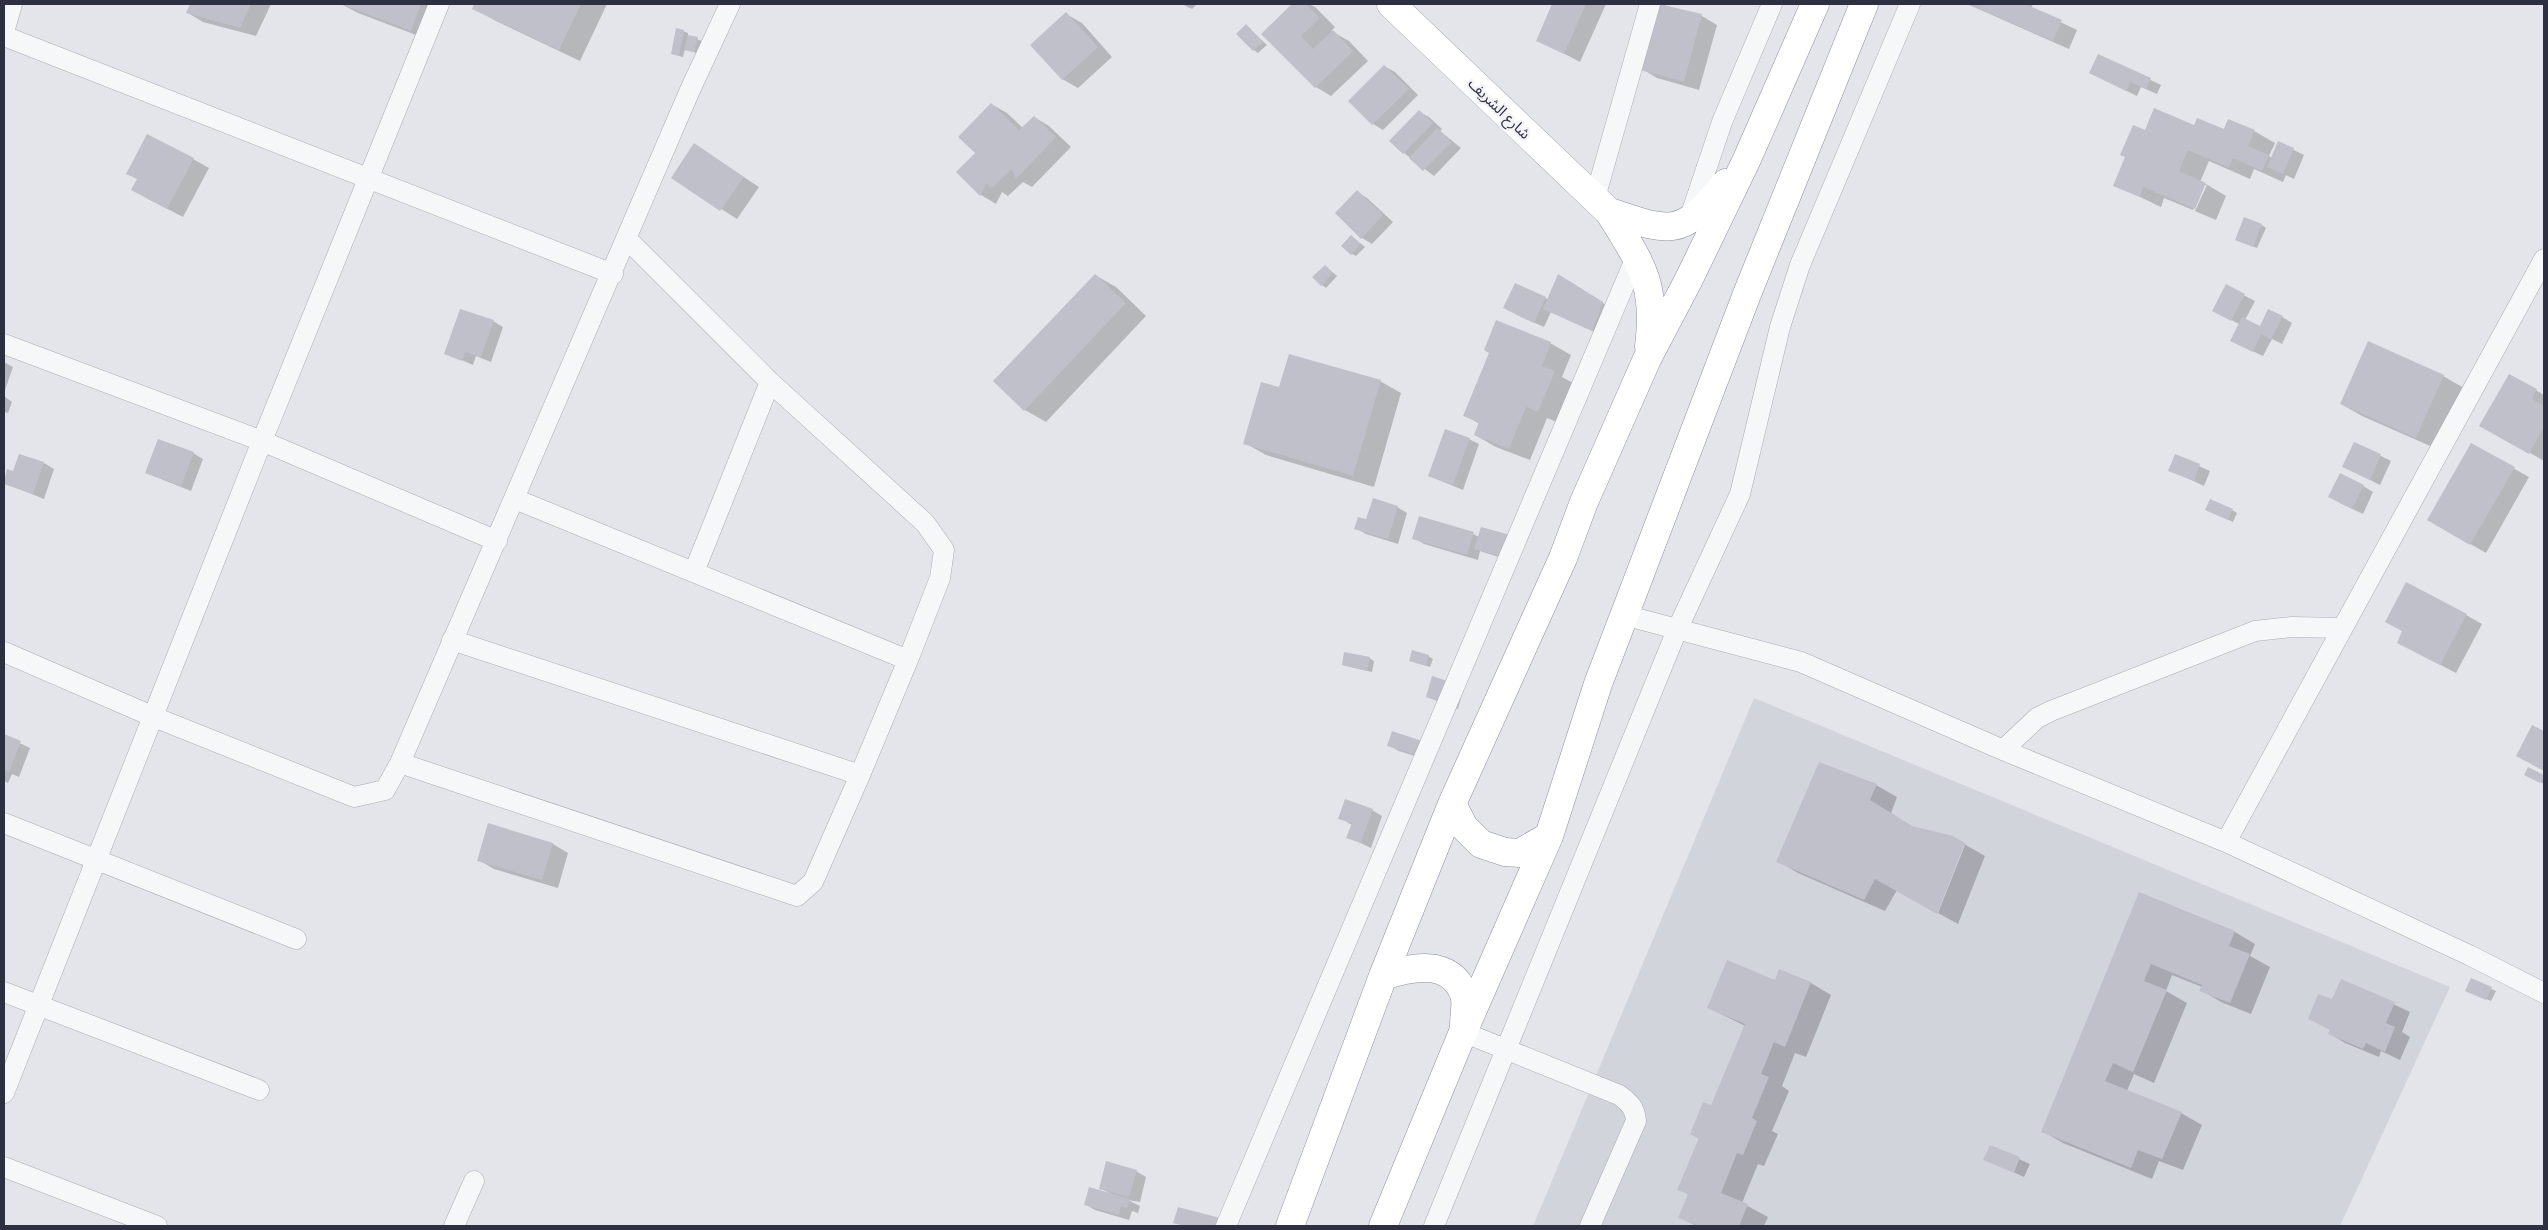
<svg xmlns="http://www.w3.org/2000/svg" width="2548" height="1230" viewBox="0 0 2548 1230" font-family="'Open Sans','Noto Sans Arabic',sans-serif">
<rect width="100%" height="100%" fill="#e4e5ea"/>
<!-- built -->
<path fill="#d2d4dc" d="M1754 698 2450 987 2340 1226H1533Z"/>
<!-- shadow -->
<path fill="#0003" d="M191 4H271L256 36 203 22 188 13Z
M341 4H446L432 41 358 13Z
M475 4H607L580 61 494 20 474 8Z
M1182 4H1197L1192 9Z
M1294 4H1309L1315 7 1335 27 1331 31 1349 41 1368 61 1331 96 1316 87 1263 34Z
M1553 4H1606L1580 62 1538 40Z
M1660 4 1702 16 1717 25 1699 90 1657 78 1642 69Z
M1967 4H2033L2031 8 2077 30 2069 49Z
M1066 14 1082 23 1112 57 1078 88 1062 79Z
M1246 26 1267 45 1258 53 1254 50Z
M683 31 688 33V36L702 41 699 54 685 49 683 57 672 54Z
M2099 55 2161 85 2157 94 2141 87 2137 96 2090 73Z
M1384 66 1395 72 1418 95 1383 130 1373 124 1349 101Z
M991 104 1007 113 1023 128 1034 117 1049 126 1071 147 1032 187 1023 182 1008 196 1002 192 996 204 981 195 957 172 976 153Z
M1419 112 1429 117 1442 129 1440 131 1461 148 1434 176 1404 153Z
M2194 126 2224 131H2254L2275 143 2269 156 2272 158 2279 143 2304 155 2294 179 2286 175 2283 182 2254 169 2250 179 2209 161 2200 182 2206 184 2226 196 2216 220 2195 211 2207 185H2204L2193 210 2164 198 2161 207 2115 185 2145 132Z
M695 145 759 187 737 219 673 178Z
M193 159 209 168 183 217 148 199 138 179Z
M1357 192 1367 198 1393 222 1372 244 1362 238Z
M2262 225 2266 228 2257 248 2241 242Z
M1351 236 1365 247 1356 256 1352 254Z
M1325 266 1337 276 1326 288 1322 285Z
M1095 275 1116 287 1146 316 1046 422 1025 410 995 381Z
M1569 281 1612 309 1603 336 1551 312 1544 327 1515 314 1545 298 1548 300Z
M2226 286 2255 301 2245 320 2260 327 2282 317 2292 323 2282 344 2272 339 2263 356 2242 346 2239 324 2224 316Z
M493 321 503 327 491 362 476 356 473 365 446 353Z
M1550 343 1571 355 1562 377 1575 384 1559 423 1547 418 1530 460 1496 447 1475 435 1480 424 1465 416Z
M4 362 13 367 4 393Z
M2510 375 2544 395V461L2497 434Z
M2443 376 2464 388 2437 449 2362 416 2341 404Z
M1380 381 1401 393 1374 487 1266 455 1245 443 1280 389Z
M4 396 12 402 8 413 4 412Z
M1469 439 1479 444 1463 490 1429 476Z
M2355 443 2391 461 2380 485 2354 472Z
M2472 445 2529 477 2486 553 2429 520Z
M193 453 203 459 191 491 146 473Z
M2176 456 2210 471 2204 486 2170 470Z
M44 463 54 469 44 499 4 483 7 470 14 473Z
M2363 486 2373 492 2363 514 2340 503Z
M1397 507 1407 513 1398 544 1366 534 1356 528Z
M2232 510 2237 513 2233 522 2212 512Z
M1473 534 1479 537 1524 544 1518 563 1480 551 1478 560 1424 544 1414 538Z
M2466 615 2482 624 2456 673 2414 651Z
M1428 656 1433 659 1430 667 1410 660Z
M1369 658 1374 661 1372 672 1343 665Z
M1463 690 1458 709 1427 697Z
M4 736 30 748 19 777 12 774 8 783 4 781Z
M1388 745 1438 750 1434 762 1399 751Z
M2528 769 2544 777V784L2525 774Z
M1876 785 1897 797 1891 813 1914 828 1952 837 1985 856 1958 924 1938 913 1965 845 1897 890 1885 911 1798 873 1778 861Z
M1372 810 1382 816 1371 848 1348 837 1352 825 1340 818Z
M489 825 553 844 568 853 558 888 494 869 479 860Z
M2140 894 2235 932 2255 944 2250 956 2270 967 2251 1014 2221 1002 2201 990 2202 987 2172 975 2166 991 2187 1003 2154 1083 2134 1074 2127 1091 2181 1113 2202 1125 2183 1170 2159 1161 2152 1179 2063 1143 2042 1131Z
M1780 971 1811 983 1831 995 1806 1057 1795 1053 1782 1086 1789 1091 1772 1131 1778 1134 1764 1166 1758 1164 1742 1203 1768 1217 1764 1226H1696L1680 1217 1689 1195 1679 1189 1700 1139 1691 1134 1711 1107 1745 1026 1709 1008 1776 982Z
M2342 980 2410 1012 2402 1032 2410 1037 2400 1060 2381 1051 2379 1057 2345 1043 2330 1034 2331 1030 2309 1019 2333 1001Z
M2472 980 2496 991 2491 1001 2472 993Z
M1990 1146 2030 1164 2024 1177 1985 1159Z
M1136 1171 1146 1177 1140 1202 1128 1200 1140 1206 1138 1213 1132 1211 1129 1220 1095 1210 1085 1204 1111 1194 1100 1188Z"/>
<!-- building -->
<path fill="#bfc0c9" d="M190 4H251L240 28 186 13Z
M341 4H421L411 31Z
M474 4H581L559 50 472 9Z
M1292 4H1306L1320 18 1301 36 1313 49 1333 30 1353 51 1315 88 1261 34Z
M1552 4H1586L1564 54 1536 41Z
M1658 4 1702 14 1684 82 1640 70Z
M1969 4H2025L2062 20 2053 41Z
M1066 12 1098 47 1062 80 1030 45Z
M1246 24 1263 42 1253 51 1236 34Z
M676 28 684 30 679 56 671 54Z
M688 35 698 37 694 52 684 50Z
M2098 54 2151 78 2146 89 2130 82 2126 91 2089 73Z
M1384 65 1409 89 1372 125 1348 101Z
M991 103 1019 130 1034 116 1056 137 1016 179 1012 169 992 188 987 183 980 196 956 172 975 153 958 137Z
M2154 108 2194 125 2197 118 2224 129 2228 119 2255 130 2248 146 2269 155 2262 171 2233 158 2229 168 2188 150 2179 171 2206 183 2195 209 2143 187 2140 197 2113 186 2125 157 2120 155 2133 125 2145 130Z
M1419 110 1433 123 1403 154 1389 141Z
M1437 128 1452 142 1423 171 1409 158Z
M147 134 194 158 167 209 131 190 137 179 126 174Z
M2278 141 2294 148 2283 174 2267 167Z
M694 143 744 177 720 211 671 178Z
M1357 190 1383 215 1361 239 1335 213Z
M2244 217 2262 224 2253 247 2235 240Z
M1351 235 1361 244 1351 255 1341 246Z
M1325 265 1333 273 1321 286 1312 277Z
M1095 274 1126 303 1024 411 993 381Z
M1558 274 1603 302 1592 331 1543 309Z
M1515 283 1546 297 1534 323 1503 308Z
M2226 284 2245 294 2231 321 2212 311Z
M460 309 494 320 481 357 465 352 462 361 444 354Z
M2268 309 2283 316 2271 340 2261 334 2253 352 2230 341 2242 317 2260 326Z
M1496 320 1551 342 1542 366 1555 371 1538 412 1526 407 1509 449 1474 435 1479 422 1463 416 1489 353 1484 350Z
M2368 341 2444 375 2416 438 2340 404Z
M1289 354 1381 380 1353 476 1243 444 1261 382 1279 387Z
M2509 374 2537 389 2532 399 2544 406V427L2529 454 2479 426Z
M1445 429 1470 438 1453 485 1428 476Z
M158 439 194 452 181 486 145 473Z
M2354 442 2381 454 2370 480 2342 467Z
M2471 443 2515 467 2470 545 2427 520Z
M19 454 44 462 33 494 4 484 7 469 13 471Z
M2175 454 2200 464 2194 481 2168 471Z
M2340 473 2364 485 2352 509 2328 497Z
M1373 498 1398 506 1388 539 1354 529 1358 517 1366 519Z
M2210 499 2233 509 2228 520 2205 510Z
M1419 516 1474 532 1467 555 1412 539Z
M1481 527 1514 536 1508 558 1474 549Z
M2406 582 2467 614 2440 665 2397 643 2402 631 2385 622Z
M1412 650 1429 655 1426 666 1409 661Z
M1344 652 1370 657 1367 671 1342 665Z
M1432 676 1454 683 1447 704 1426 697Z
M2532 725 2544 731V771L2516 756Z
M1392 731 1428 743 1424 757 1387 746Z
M4 734 21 741 9 772 4 770Z
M1819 762 1877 784 1870 800 1912 826 1953 836 1965 843 1937 914 1875 879 1864 900 1776 862Z
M2528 767 2544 775 2540 783 2524 775Z
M1345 799 1373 809 1361 843 1346 838 1352 823 1338 819Z
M488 823 553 843 542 880 477 861Z
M2139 892 2235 931 2229 946 2250 954 2230 1003 2199 991 2202 985 2151 964 2144 981 2167 990 2133 1072 2113 1063 2105 1081 2182 1112 2162 1159 2138 1150 2131 1168 2041 1132Z
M1727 960 1775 980 1779 969 1811 982 1785 1047 1774 1042 1761 1074 1769 1077 1752 1118 1757 1121 1743 1155 1737 1153 1721 1193 1748 1204 1739 1226H1699L1678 1218 1688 1194 1677 1190 1699 1138 1690 1134 1703 1102 1711 1105 1745 1024 1707 1008Z
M2471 978 2492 987 2486 1000 2465 991Z
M2341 979 2395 1002 2386 1023 2395 1027 2385 1052 2366 1043 2363 1049 2328 1034 2330 1029 2308 1019 2318 994 2332 999Z
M1990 1145 2020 1157 2014 1173 1983 1160Z
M1106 1161 1137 1170 1129 1197 1099 1189Z
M1089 1187 1130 1199 1127 1208 1121 1206 1119 1215 1084 1205Z
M1178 1207 1220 1218 1218 1226H1184L1173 1223Z"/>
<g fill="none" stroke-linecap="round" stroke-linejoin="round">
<!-- street casing -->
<g stroke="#aaabb4" stroke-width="21">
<path id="street" d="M4 32 12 4
M4 36 613 274
M1595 198 1650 4
M1689 220 1722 122 1772 4
M4 344 262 441 497 541
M515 499 908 660
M694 572 770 382
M1624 615 1801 662 2003 750 2226 842 2469 955 2544 993
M452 640 860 775
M4 652 154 717 354 797 385 790 400 763 690 90 730 4
M2003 750 2037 718 2051 711 2255 631 2292 627 2342 628
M400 763 797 896 813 882 860 775 908 660 940 578 944 550 925 523 770 382 627 239
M4 823 296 939
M2226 842 2544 259
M4 992 259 1090
M1463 1032 1619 1095C1630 1103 1635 1108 1636 1121L1590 1226
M4 1093 262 441 439 4
M4 1167 157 1226
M454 1226 474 1181
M1226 1226 1636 257
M1434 1226 1677 630 1740 494 1780 327 1800 265 1910 4"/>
</g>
<!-- secondary casing -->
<g stroke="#aaabb4" stroke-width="29">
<path id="secondary" d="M1391 4 1609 212"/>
</g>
<!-- highway casing -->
<g stroke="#8d909f" stroke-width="29">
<path id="highway" d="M1609 212C1628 217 1653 229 1673 226 1695 223 1712 198 1726 183
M1609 212C1641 264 1657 283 1649 347
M1452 804 1464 827 1481 844 1505 852 1520 853 1549 836
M1383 976C1411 967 1450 958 1464 994 1467 1002 1464 1017 1464 1025
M1290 1226 1383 976 1452 804 1563 558 1584 502 1647 359 1689 279 1747 159 1815 4
M1383 1226 1463 1032 1549 836 1598 684 1747 294 1864 4"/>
</g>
<!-- street -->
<use href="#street" stroke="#f6f7f9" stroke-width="20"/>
<!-- secondary -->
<use href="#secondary" stroke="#fff" stroke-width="28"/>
<!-- highway -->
<use href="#highway" stroke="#fff" stroke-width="28"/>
</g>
<g text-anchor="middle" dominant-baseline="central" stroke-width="5" stroke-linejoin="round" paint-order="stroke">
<!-- street labels -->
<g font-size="15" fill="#2e3041" stroke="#f4f4f8">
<text transform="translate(1500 108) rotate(44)">شارع الشريف</text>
</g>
</g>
<!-- border -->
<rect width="2548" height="1230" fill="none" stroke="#2e3041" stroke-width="10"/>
</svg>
